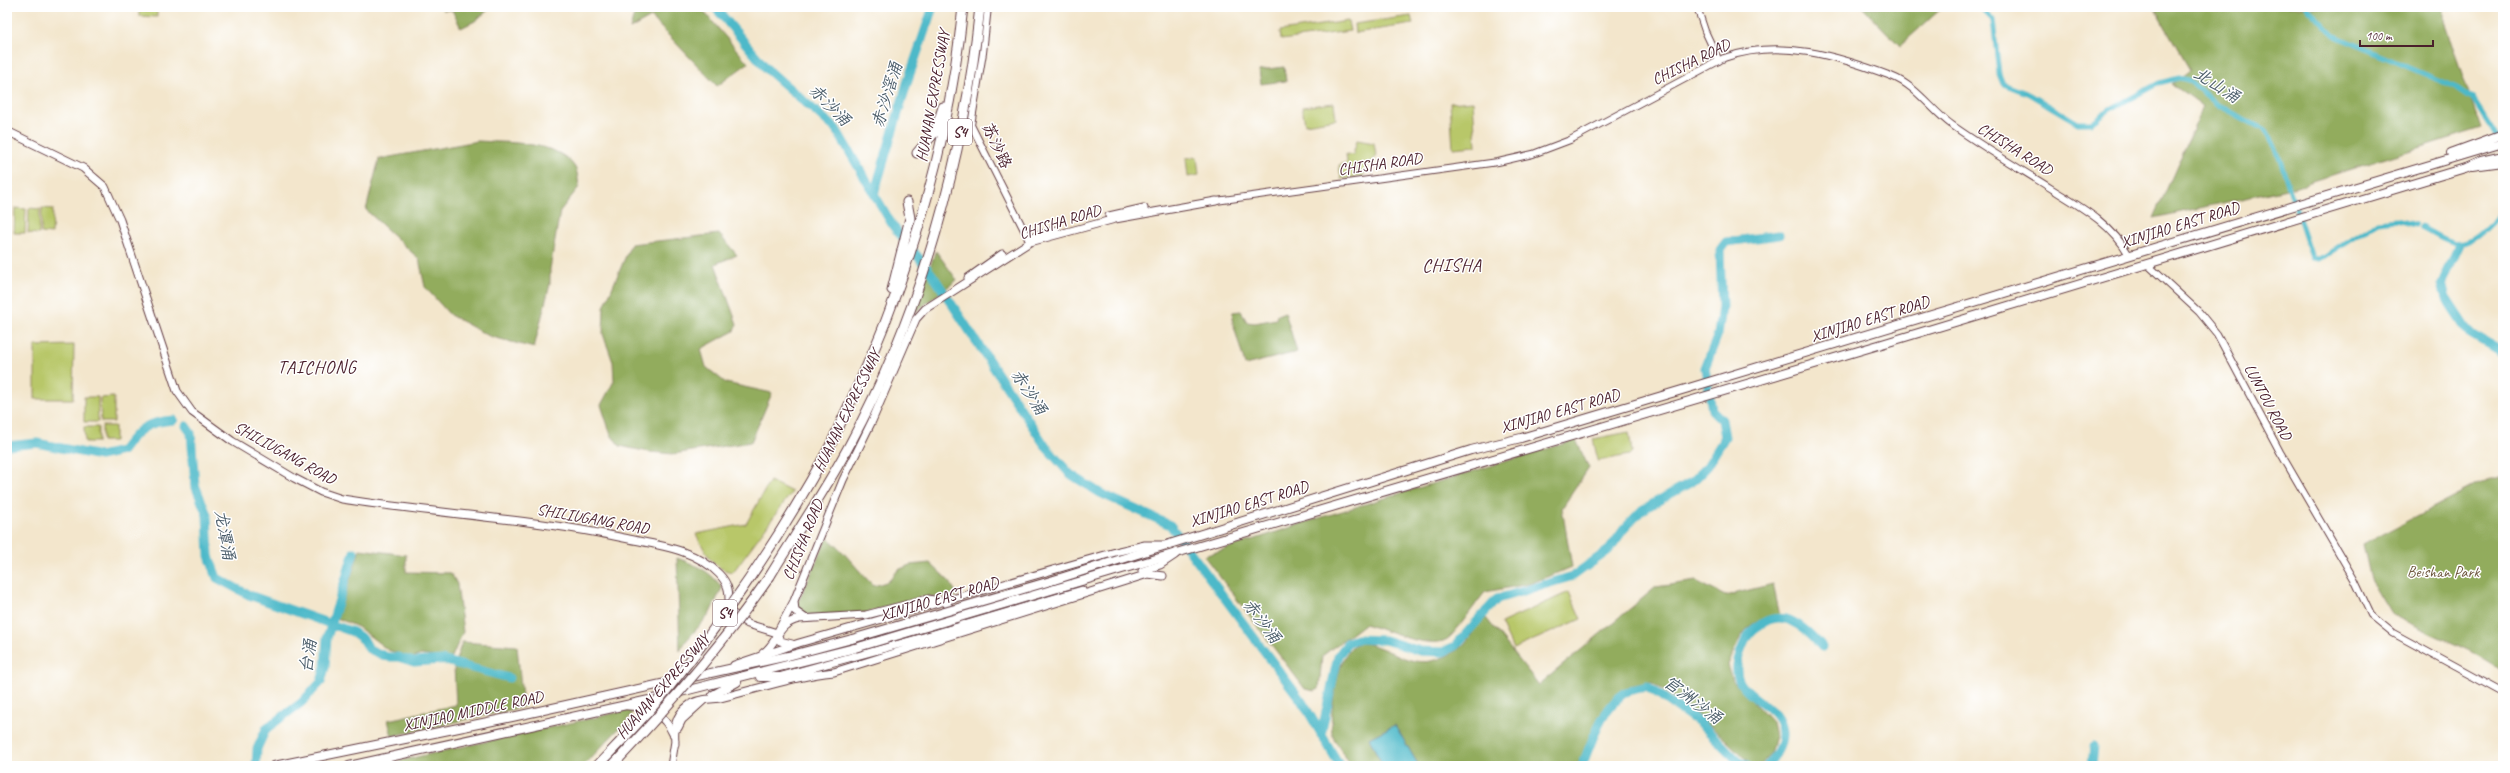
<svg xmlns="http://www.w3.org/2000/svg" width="2510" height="773" viewBox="0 0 2510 773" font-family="Caveat,'LXGW WenKai TC',sans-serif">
<rect width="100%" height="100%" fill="#fff"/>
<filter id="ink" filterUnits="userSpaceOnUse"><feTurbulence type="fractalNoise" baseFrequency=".025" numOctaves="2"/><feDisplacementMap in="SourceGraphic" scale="8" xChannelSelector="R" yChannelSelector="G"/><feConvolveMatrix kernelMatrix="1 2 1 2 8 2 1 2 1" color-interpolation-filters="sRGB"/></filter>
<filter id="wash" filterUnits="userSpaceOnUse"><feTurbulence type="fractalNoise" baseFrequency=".012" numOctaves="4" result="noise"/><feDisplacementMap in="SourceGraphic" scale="16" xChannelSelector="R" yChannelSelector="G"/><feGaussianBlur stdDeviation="0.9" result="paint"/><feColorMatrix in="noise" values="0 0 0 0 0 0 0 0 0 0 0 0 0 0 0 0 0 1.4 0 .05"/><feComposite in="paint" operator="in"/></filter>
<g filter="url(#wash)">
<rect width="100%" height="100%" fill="#f3e6cc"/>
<!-- green -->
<path fill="#b8c769" stroke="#81734a" d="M139 7H157V17L139 16Z
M1411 16 1413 24 1355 33 1354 24Z
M1348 21 1350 31 1281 40 1280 31Z
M1473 101 1476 146 1453 148 1450 103Z
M1334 103 1336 119 1305 124 1302 107Z
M1357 140 1374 143 1376 156 1367 167 1363 177 1341 179 1339 165 1347 162 1346 154 1353 155Z
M1197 157 1199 175 1188 177 1186 158Z
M15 208 26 209 25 233H14Z
M29 208 40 209 39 234 28 233Z
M42 208 53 209 52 234 41 233Z
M74 345 73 399H35V346Z
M84 397H98V422H84Z
M114 397V422H101L100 398Z
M102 426H115V441H102Z
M84 427H98V442H85Z
M1629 432 1632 452 1629 455 1598 461 1593 439Z
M770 481 792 492 733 572C713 570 705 551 696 534L746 524Z
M1569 592 1581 619 1513 649 1501 623Z"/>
<!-- forest -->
<path fill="#92ac5d" stroke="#6e6644" d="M440 7H492L475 21 461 28 452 10H443Z
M636 7H700L748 63 717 86 651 17 630 29Z
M1862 7H1943L1900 46Z
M2154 7H2444V22L2481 128 2291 188 2154 218 2203 107 2172 84 2190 70Z
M1284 67 1286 81 1261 84 1259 70Z
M478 141C506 143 556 140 574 166 578 171 578 181 579 187L560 211 550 269V284L534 348 489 336 450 315 425 287 419 259 366 210 379 159Z
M719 234 737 255 715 264 737 324 734 331 701 349 706 367 726 383 772 393 751 442 673 454 649 452 620 446 611 435 601 405 614 381 613 362 603 334 604 307 631 244Z
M936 251 957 280 915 312V306Z
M1241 311 1247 322 1255 323 1276 319 1277 315 1285 312 1297 352 1245 365 1232 319 1233 312Z
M1576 440 1589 468 1562 508 1572 567 1529 584 1485 592C1473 607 1463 623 1451 636 1435 654 1385 629 1364 624L1322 656 1319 689 1315 691 1305 689 1204 556 1316 519Z
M2490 478H2503V671L2470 651 2392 615 2371 580 2363 544Z
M829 539C846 553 858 571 874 586L889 581 898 570 910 565 930 563 950 582 958 596 919 597 865 613 808 615 802 612 797 605 826 540Z
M360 549 406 555V572L451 573 457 584 463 632 451 659 421 655 412 658 388 650 358 627 337 618Z
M677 558C696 565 711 571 722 588L709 615 686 641 680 651Z
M1696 581 1725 596 1773 584 1780 616C1745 619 1740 636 1728 665L1733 681 1772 722 1775 736 1770 754 1760 766H1752C1721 734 1690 706 1651 682L1629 686 1611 700 1577 766H1419L1395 725 1369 738 1383 766H1352C1346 757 1334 743 1332 732 1329 715 1338 642 1361 643 1386 645 1406 666 1431 661 1442 659 1457 652 1465 643 1473 634 1476 624 1486 618L1539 685 1656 587Z
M462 642 517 646 523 707 392 736 388 720 456 705 454 666Z
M629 710 632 712 630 717 583 766H394V762Z"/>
<!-- water -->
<path fill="#4db9c9" stroke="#4c6c7a" d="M1395 725 1419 766H1383L1369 738Z"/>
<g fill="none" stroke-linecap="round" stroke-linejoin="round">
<!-- canal -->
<path stroke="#4db9c9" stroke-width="5" d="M1980 7 1993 20 1999 74 2003 84 2029 94 2078 123H2091L2109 110 2159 83 2179 78 2188 80 2218 105 2263 129 2276 148 2312 258 2318 259 2327 255 2378 222 2396 220 2415 225
M2307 7 2333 35 2457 88 2473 99 2498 138
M2421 227C2430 231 2439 238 2449 241 2470 250 2489 224 2503 211"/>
<!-- river -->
<path stroke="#4db9c9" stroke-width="9" d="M715 7 767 69 836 129 893 226 932 274 1046 447 1070 474 1100 493 1170 525 1303 703 1340 766
M874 194 908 80 933 7
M2460 244 2442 284 2446 298 2469 333 2503 353
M186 426 191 433 195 485 207 515 209 556 217 578 249 595 353 632 364 640 369 649 387 657H398L414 662 442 660 509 678
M7 446 37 443 100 456 122 451C138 429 146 422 174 420
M1321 735 1338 656 1348 642 1357 639 1385 640 1420 651 1443 652 1455 646 1497 599 1573 576 1609 550 1624 529 1642 510 1693 481 1706 468 1725 437 1722 420 1712 410 1705 368 1718 334 1722 307 1720 250 1726 242 1779 235
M256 766 257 749 266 729 301 703 321 682 325 667 327 638 354 552
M1582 766C1592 741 1602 707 1626 692 1632 689 1641 688 1647 686L1701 724 1739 762 1747 766
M1767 766C1773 758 1782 747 1782 736 1784 696 1720 701 1741 651 1745 640 1749 631 1760 625 1768 619 1779 616 1789 620 1803 626 1812 636 1822 647
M2092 766 2094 746"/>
</g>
</g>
<g filter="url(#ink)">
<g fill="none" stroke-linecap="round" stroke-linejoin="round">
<!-- tertiary casing -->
<g stroke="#633d43" stroke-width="8">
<path id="tertiary" d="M988 7 983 53 971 125 1030 242
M1697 7 1705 31 1719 61
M2473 167 2503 163
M1216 201 1498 162 1533 154 1570 140 1724 58C1780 38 1838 56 1891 76 1917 86 1931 110 1952 125 1984 148 2019 168 2052 189 2081 207 2112 224 2129 255
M2147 264 2199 312 2217 334 2280 452 2354 579 2371 615 2393 633 2503 693"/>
</g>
<!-- secondary casing -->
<g stroke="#633d43" stroke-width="9">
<path id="secondary" d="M7 131 83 168 105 187 120 220 177 391 192 412 232 441 294 478 321 492 342 499C436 514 531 518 624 538 657 545 695 549 719 574 735 590 725 602 732 613L748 624 777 633
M1109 216 1144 208
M1028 238 1056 230
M968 278 1002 254
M1142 571 1160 565 1175 555
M794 601 795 611 805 618
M777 633 794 601 843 480 872 421 916 319 925 309 1030 242 1115 219 1216 201
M777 633 780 641 792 644
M763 653C779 642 776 624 799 619L866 615 928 599 945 602 961 621
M734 665 799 643 1119 551 1145 545H1162
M779 677 914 640 1082 590
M628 706C648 706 665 715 673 734
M678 728 682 720 704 700
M675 744C674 729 674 716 688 706 697 698 709 700 720 698 758 689 795 676 834 672L1148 574 1163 576
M671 766 675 741"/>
</g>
<!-- trunk casing -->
<g stroke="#633d43" stroke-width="10">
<path id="trunk" d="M2451 153 2503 134
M1054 580 1471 450 1521 438 1692 387 2503 143
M1058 588 1882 344 2465 168 2481 161 2503 156
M760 677H779
M713 695 737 682
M274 766 512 717 788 656 852 639
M349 766 649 700 855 648"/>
</g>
<!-- motorway casing -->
<g stroke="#633d43" stroke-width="11">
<path id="motorway" d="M917 153 935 132 943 107
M892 290 910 218 907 202
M831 444C849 404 869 364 885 323 925 221 952 116 963 7
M770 576C797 532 826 489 850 444 922 310 964 158 980 7"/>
</g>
<!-- tertiary -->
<use href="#tertiary" stroke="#fff" stroke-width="6"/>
<!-- secondary -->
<use href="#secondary" stroke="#fff" stroke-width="7"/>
<!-- trunk -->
<use href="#trunk" stroke="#fff" stroke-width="8"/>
<!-- motorway -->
<use href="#motorway" stroke="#fff" stroke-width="9"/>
<!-- trunk-bridge casing -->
<g stroke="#633d43" stroke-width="10" stroke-linecap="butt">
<path id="trunk-bridge" d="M852 639 1054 580
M855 648 1058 588"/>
</g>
<!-- motorway-bridge casing -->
<g stroke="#633d43" stroke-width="11" stroke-linecap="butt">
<path id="motorway-bridge" d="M597 766C622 740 648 714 670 686 731 610 785 530 831 444
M612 766C669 706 723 644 770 576"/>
</g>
<!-- trunk-bridge -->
<use href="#trunk-bridge" stroke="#fff" stroke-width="8"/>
<!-- motorway-bridge -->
<use href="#motorway-bridge" stroke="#fff" stroke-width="9"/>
</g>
</g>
<g text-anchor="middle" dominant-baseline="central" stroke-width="3" stroke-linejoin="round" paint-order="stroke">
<!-- shield labels -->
<g fill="#fff" stroke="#80626b" stroke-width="1">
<rect x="948" y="119" width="24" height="26" rx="3"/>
<rect x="713" y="600" width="24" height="26" rx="3"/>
</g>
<g font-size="15" font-weight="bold" fill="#4a1f2b">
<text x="960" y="132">S4</text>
<text x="725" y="613">S4</text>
</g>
<!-- street labels -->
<g font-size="16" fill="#4a1f2b" stroke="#fff">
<text transform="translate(1691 62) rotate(-26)">CHISHA ROAD</text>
<text transform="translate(933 96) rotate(-80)">HUANAN EXPRESSWAY</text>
<text transform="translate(997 146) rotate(65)">苏沙路</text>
<text transform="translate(2015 149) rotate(32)">CHISHA ROAD</text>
<text transform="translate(1380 164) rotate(-8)">CHISHA ROAD</text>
<text transform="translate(1060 222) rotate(-17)">CHISHA ROAD</text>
<text transform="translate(2180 225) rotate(-17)">XINJIAO EAST ROAD</text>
<text transform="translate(1870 319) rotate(-17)">XINJIAO EAST ROAD</text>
<text transform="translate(2268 402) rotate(62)">LUNTOU ROAD</text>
<text transform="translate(847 411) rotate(-64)">HUANAN EXPRESSWAY</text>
<text transform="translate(1560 411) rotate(-16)">XINJIAO EAST ROAD</text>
<text transform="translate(285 453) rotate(29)">SHILIUGANG ROAD</text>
<text transform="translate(1249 504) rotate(-17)">XINJIAO EAST ROAD</text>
<text transform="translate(593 519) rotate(10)">SHILIUGANG ROAD</text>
<text transform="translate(803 540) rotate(-68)">CHISHA ROAD</text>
<text transform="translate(939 599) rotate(-16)">XINJIAO EAST ROAD</text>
<text transform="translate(663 686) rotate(-49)">HUANAN EXPRESSWAY</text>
<text transform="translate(473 711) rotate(-12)">XINJIAO MIDDLE ROAD</text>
</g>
<!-- park labels -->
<g font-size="16" fill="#705a41" stroke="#fff">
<text x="2443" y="572">Beishan Park</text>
</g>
<!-- water labels -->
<g font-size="17" font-style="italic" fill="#4b5d6a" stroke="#fff">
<text transform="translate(2217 85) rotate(33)">北山涌</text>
<text transform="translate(887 95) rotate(-73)">赤沙滘涌</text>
<text transform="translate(830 105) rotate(45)">赤沙涌</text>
<text transform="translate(1029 392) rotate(57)">赤沙涌</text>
<text transform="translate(225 535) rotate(80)">龙潭涌</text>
<text transform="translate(1262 621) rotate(53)">赤沙涌</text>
<text transform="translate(308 656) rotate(-81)">台涌</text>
<text transform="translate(1693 700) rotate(37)">官洲沙涌</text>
</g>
<!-- quarter labels -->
<g font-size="18" letter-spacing="1" fill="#4a1f2b" stroke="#fff">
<text x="1452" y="265">CHISHA</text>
<text x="317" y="367">TAICHONG</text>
</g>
</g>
<!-- margin -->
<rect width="2510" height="773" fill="none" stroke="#fff" stroke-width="24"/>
<!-- scale -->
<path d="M2360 40v6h73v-6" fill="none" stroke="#4a1f2b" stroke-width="2"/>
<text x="2366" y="40" font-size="12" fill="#4a1f2b" stroke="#ffffff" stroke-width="3" paint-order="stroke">100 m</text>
</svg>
